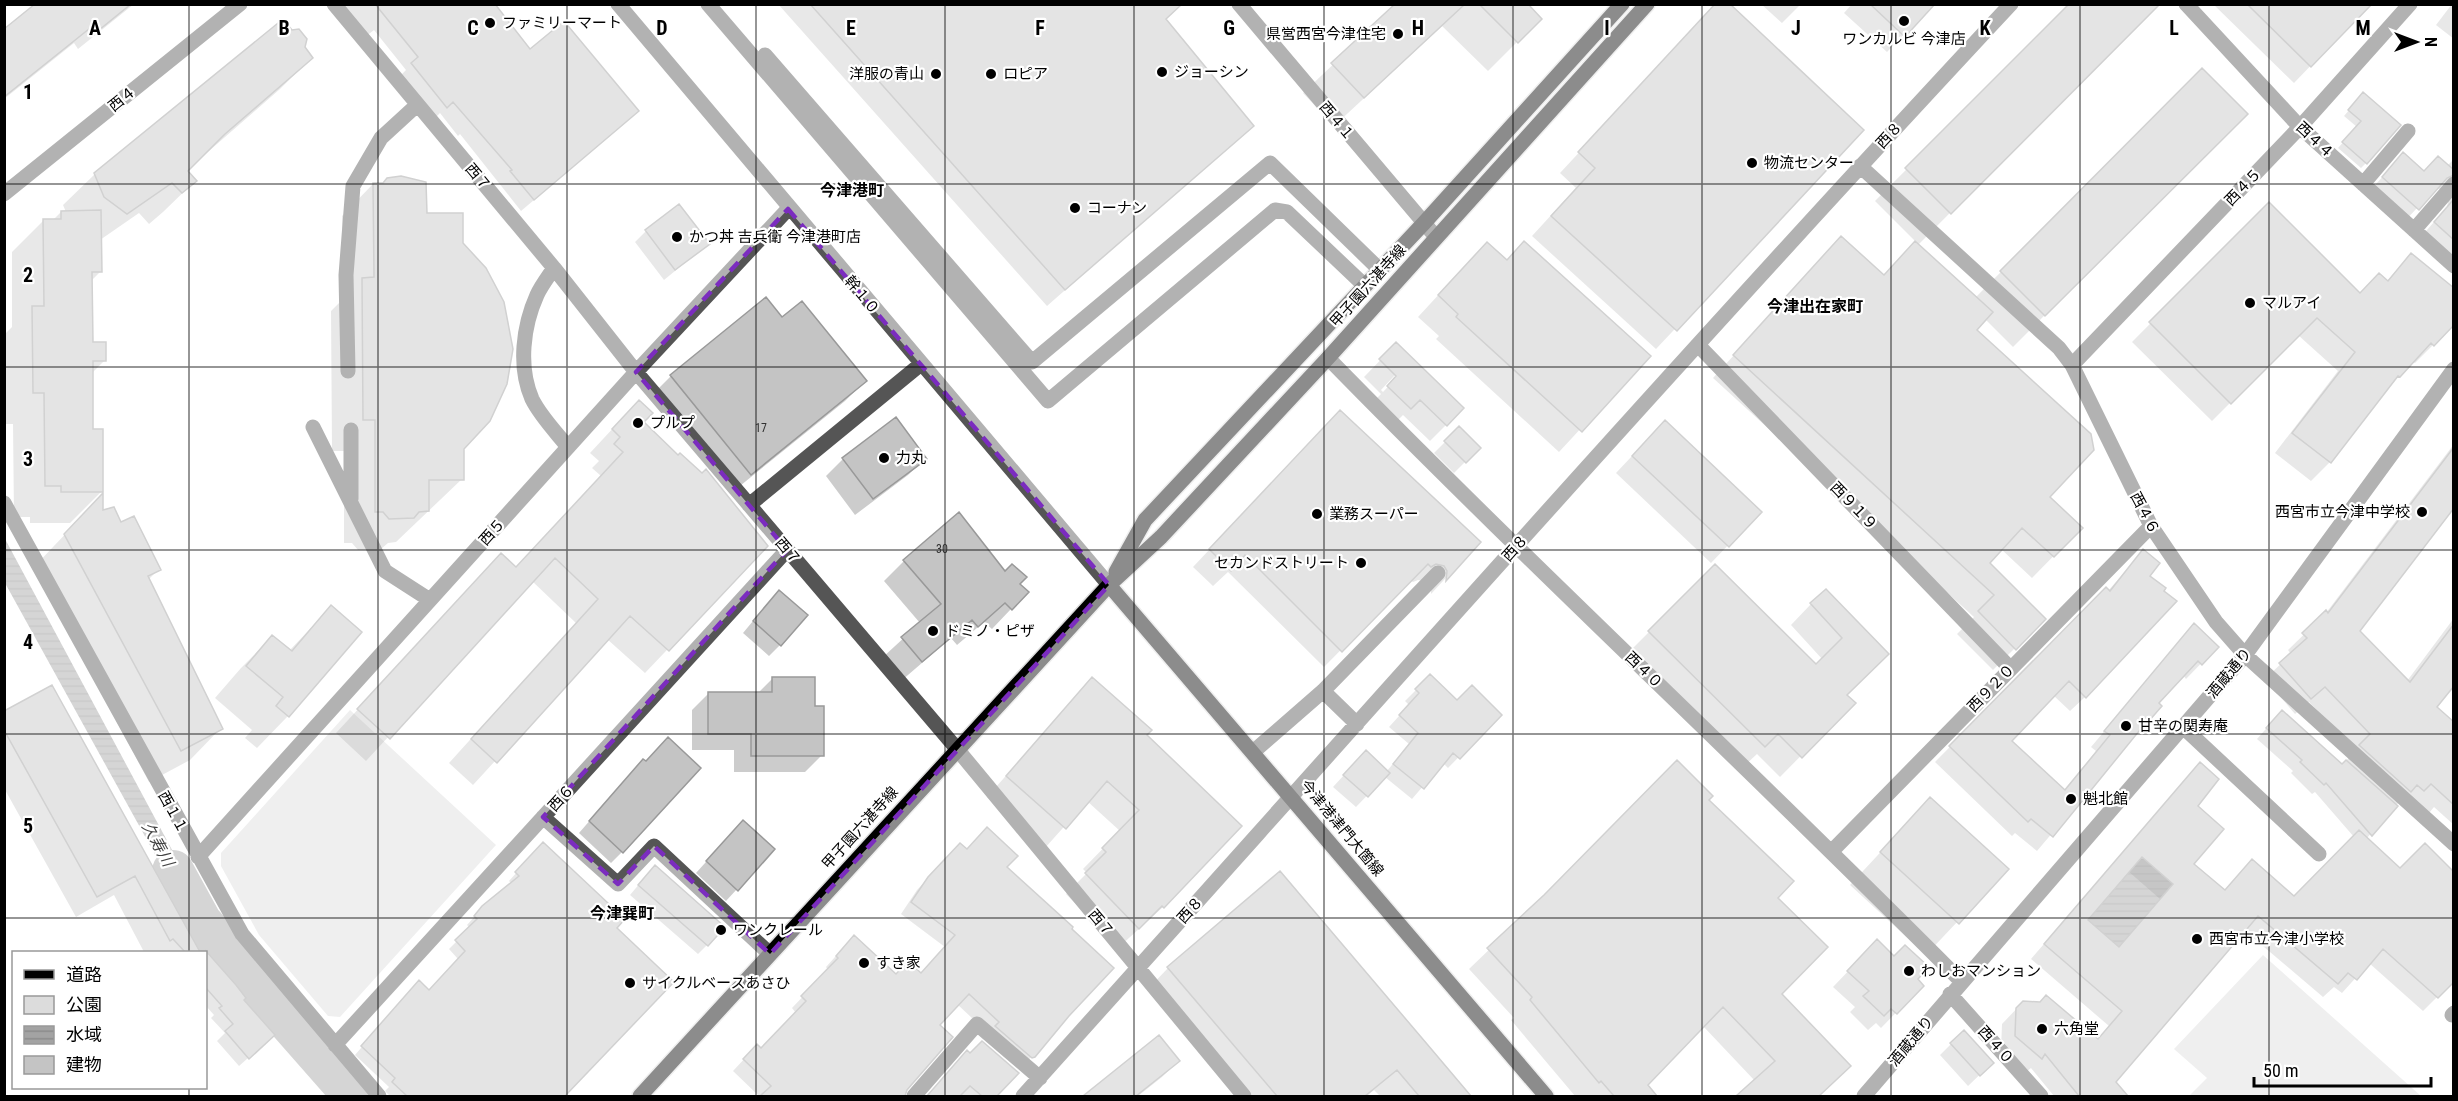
<svg xmlns="http://www.w3.org/2000/svg" width="2458" height="1101" viewBox="0 0 2458 1101" font-family="'Roboto Condensed','Noto Sans JP',sans-serif">
<defs>
<pattern id="water-rules" width="6" height="5" patternUnits="userSpaceOnUse" patternTransform="scale(1.5)"><rect width="6" height="5" fill="#a3a3a3"/><path d="M0 2.5h6" fill="none" stroke="#8b8b8b"/></pattern>
</defs>
<rect width="100%" height="100%" fill="#fff"/>
<!-- green -->
<path fill="#dcdcdc" d="M350 710 496 845 340 1017 328 1016 259 935 221 866V853Z
M2263 955 2421 1096H2189L2207 1078 2174 1049Z"/>
<!-- water -->
<path fill="url(#water-rules)" d="M4 537 207 915 194 925 5 583Z
M2142 857 2173 884 2119 947 2088 920Z
M299 1027 361 1096H346L292 1034Z"/>
<!-- shadow -->
<path fill="#0003" fill-rule="evenodd" d="M37 4H134L78 49 74 43 4 99V31Z
M340 4H493L530 51 625 123 521 211 460 134 458 136 440 113 434 119 399 77 406 70 374 30 365 37Z
M778 4H1180L1165 20 1252 126 1047 306Z
M1397 4H1526L1540 19 1488 71 1442 26 1334 126 1303 93Z
M1761 4H1801L1782 23Z
M1852 4H1933L1887 52 1844 13Z
M2071 4 2151 11 1918 245 1975 298 2202 70 2245 114 2013 347 1985 319 1975 331 2048 497 2081 528 2032 578 2001 549 1988 563 2044 619 1993 670 1957 634 1974 617 1713 378 1841 238 1883 276 1916 242 1875 201Z
M2213 4H2370L2294 83Z
M2452 4H2454V39L2436 25Z
M1703 19 1862 130 1656 349 1532 236 1576 188 1560 173Z
M303 47 311 58 280 89 186 171 195 181 163 212 149 224 139 213 100 240 101 271 91 281V343L104 361 91 374 92 431 102 491 70 523H30V517H14L13 424H4V335L12 327V252L43 221 53 220 61 212H66L63 205 95 174Z
M2363 94 2366 163 2361 168 2338 148 2357 127 2344 116Z
M2403 154 2423 172 2447 166 2454 159V262L2420 238 2447 207 2449 197 2445 191 2439 189 2433 191 2402 224 2368 193Z
M373 184 425 214 462 448V479L396 542 388 543 381 549 358 550 352 543H344V451H332L331 311 343 299 342 216Z
M2269 204 2360 295 2386 282 2411 255 2433 345 2415 363 2412 361 2387 388 2330 462 2311 481 2275 453 2338 371 2298 335 2212 421 2132 342Z
M646 231 708 244 664 280 635 242Z
M1506 261 1648 356 1559 452 1436 339 1439 336 1418 317 1466 265Z
M782 319 865 381 845 401 730 494 651 396 671 376Z
M1396 344 1446 425 1430 441 1403 415 1393 425 1372 403 1381 394 1364 377ZM1395 375H1399L1383 392 1381 390Z
M642 422 678 457 702 475 766 546 645 673 607 639 473 785 449 763 576 623 532 581 366 761 336 733 501 555 515 568 601 476 592 468 599 461 590 453 616 425Z
M1459 428 1479 448 1454 473 1434 453Z
M1323 429 1479 542 1431 594V588L1428 582 1418 580 1413 582 1410 580 1324 667 1228 572 1213 586 1193 567Z
M1648 439 1760 512 1711 563 1616 473Z
M2454 444V505L2358 631 2407 681 2454 618V692L2450 689 2422 718 2454 747V825L2434 807 2429 813 2401 800 2366 839 2437 997 2423 1011 2369 963 2342 993 2334 987 2323 997 2244 930 2114 1082 2126 1096H2054L2031 1068 2026 1072 2001 1050 2002 1024 2023 1002 2097 1040 2109 1026 2031 959 2200 764 2192 864 2224 891 2252 861 2294 898 2354 837 2315 792 2312 794 2291 773 2293 771 2257 739 2272 722 2342 766 2355 750 2309 702 2295 714 2265 679 2291 654 2288 650 2326 613ZM2128 871 2160 899 2118 948 2086 920Z
M843 459H925L908 475 855 515 826 476Z
M102 511 121 524 159 569 148 580 221 728 190 760 149 782 34 567 72 527Z
M2143 551 2148 576 2085 697 2070 711 2053 695 2010 741 2063 791 2096 751 2091 747 2194 625 2217 647 2186 679 2183 675 2157 703 2148 720 2037 851 2015 833 2012 836 1935 762 2106 589 2108 591Z
M904 561 1005 573 1018 584 1011 609 992 629 984 622 957 645 951 638 901 681 882 658 920 623 884 581Z
M1715 566 1816 666 1823 660 1791 625 1811 604 1887 654 1845 695 1853 703 1780 777 1757 754 1743 767 1628 653Z
M768 603 780 645 769 656 743 633Z
M331 607 360 632 288 716 257 748 245 738 252 730 215 698 241 668 272 637 289 651Z
M1430 676 1457 702 1500 715 1448 768 1443 763 1412 799 1385 777 1356 807 1333 787 1355 763 1387 771 1409 744 1389 727 1409 705 1405 701Z
M773 678 814 708 822 755 805 772H734V750H692V710L709 693H758Z
M1092 679 1145 735 1163 907 1118 948 1066 894 1087 873 1083 869 1120 831 1087 801 1045 848 987 797Z
M51 687 198 952H144L114 895 76 917 4 788V713Z
M632 772 622 852 611 863 579 833Z
M1930 799 2007 869 1926 955 1850 885Z
M1707 800 1776 898 1780 994 1849 1066 1817 1096H1738L1755 1081 1703 1026 1647 1085 1656 1096H1575L1511 1020 1514 1018 1469 969 1542 899Z
M732 833 773 850 726 901 696 873Z
M966 851 1005 867 1068 1015 1050 1039 1020 1068 989 1034 957 1004 938 1025 905 1089 904 1096H864L852 1085 841 1096H759L733 1071 746 1057 761 1050 796 1013 792 1008 828 970 826 967 843 948 896 976 920 974 945 947 901 914 917 890 949 856Z
M535 852 672 982 563 1096H390L385 1091 389 1087 355 1055 411 990 429 992 458 959 449 949 470 928 467 925 475 916 512 884 509 881Z
M1280 873 1469 1096H1380L1374 1090 1367 1096H1237L1147 990 1168 968Z
M646 876 707 945 698 954 630 895Z
M1877 941 1922 986 1881 1028 1876 1023 1868 1030 1850 1012 1855 1007 1833 987Z
M221 970 242 1000 264 1044 239 1066 217 1041 225 1033 211 1018 214 1015 206 1006V984Z
M1159 1038 1178 1061 1162 1077 1138 1096H1086Z
M1951 1044 1992 1063 1968 1086 1940 1055Z
M956 1063 1017 1073 995 1096H927Z"/>
<g fill="none" stroke-linecap="round" stroke-linejoin="round">
<!-- river -->
<path stroke="#a3a3a3" stroke-width="42" d="M173 871 201 922 354 1096"/>
</g>
<!-- building -->
<path fill="#c4c4c4" stroke="#999" stroke-width="1.5" fill-rule="evenodd" d="M35 4H131L99 30 94 25 4 97V29Z
M375 4H495L530 49 564 21 639 111 534 200 510 171 512 170 453 102 447 108 411 63 418 57Z
M810 4H1182L1166 19 1254 126 1065 290Z
M1395 4H1465L1364 98 1331 63Z
M1479 4H1528L1542 19 1518 43Z
M1715 4H1730L1864 130 1677 331 1551 216 1595 168 1578 152Z
M1870 4H1935L1905 37Z
M2069 4H2160L1951 214 1905 168Z
M2247 4H2372L2311 67Z
M283 19 292 30 299 29 307 39 305 47 313 58 225 134 188 171 197 181 182 193 172 183 127 214 104 197 94 173Z
M2202 68 2248 114 2045 316 2000 271Z
M2363 92 2401 125 2367 164 2342 142 2361 121 2348 110Z
M2403 152 2424 171 2438 156 2454 170V175L2447 178 2419 210 2382 177Z
M401 176 426 182 427 213H463V243L486 268 504 302 513 349 507 384 490 421 464 449V480H429V511L419 512 414 518 389 519 383 512H375V420H363L362 278 374 277 373 183H383L387 178Z
M2454 199V240L2434 222Z
M2269 202 2360 293 2379 273 2388 281 2411 253 2454 288V325L2434 346 2431 343 2400 377 2398 376 2331 463 2292 433 2355 352 2317 318 2231 404 2149 322Z
M679 204 710 244 675 270 645 230Z
M101 210 102 272H92L93 342H106V361H93V429H103V492H61V486H45L44 393H33L32 306H44L43 219H61V211Z
M1841 236 1884 275 1915 241 1993 312 1977 330 2091 434 2094 450 2050 497 2083 528 2054 557 2022 528 1990 563 2046 619 2016 650 1978 611 1994 595 1733 355Z
M1524 241 1651 356 1582 432 1456 317 1458 314 1438 295 1487 242 1507 260Z
M766 297 782 317 802 301 867 381 751 475 670 375Z
M1396 342 1464 408 1447 426 1420 400 1411 409 1387 386 1396 376 1379 359Z
M639 400 653 413 644 422 678 455 680 453 702 473 706 469 768 546 669 651 630 616 497 763 471 739 598 599 555 558 390 739 357 709 501 553 516 567 623 452 614 444 620 437 612 429Z
M1340 410 1481 542 1446 581 1447 571 1444 566 1436 564 1431 567 1428 564 1342 652 1245 555 1231 571 1209 549Z
M896 417 927 459 873 499 842 458Z
M1665 420 1762 512 1729 547 1632 456Z
M1459 426 1481 448 1466 463 1444 441Z
M2454 447V508L2360 631 2410 682 2454 624V686L2437 707 2454 722V805L2431 784 2424 791 2417 785 2411 792 2359 745 2370 734 2325 687 2311 699 2279 663 2307 638 2302 633 2326 610 2328 613Z
M103 493V510L114 507 121 522 134 516 161 570 148 576 223 729 181 751 64 534Z
M959 512 1005 571 1012 564 1027 577 1020 584 1029 592 1012 610 1005 603 978 627 972 620 922 662 901 637 941 604 903 560Z
M2143 549 2160 563 2150 576 2166 588 2164 591 2177 601 2086 698 2069 681 2012 741 2065 790 2110 735 2104 731 2194 623 2219 647 2202 665 2198 661 2159 703 2162 706 2149 721 2148 720 2053 837 2031 819 2028 822 1949 746 2106 587 2110 591Z
M1715 564 1816 664 1842 638 1810 603 1826 589 1889 654 1847 695 1856 703 1802 758 1778 734 1765 747 1648 631Z
M779 590 808 615 781 646 753 621Z
M331 605 362 632 289 717 276 706 283 697 246 666 272 635 292 651Z
M1430 674 1457 700 1472 685 1502 715 1460 759 1453 753 1424 789 1393 764 1418 733 1399 715 1419 693 1415 689Z
M772 677H815V706H824V756H751V734H708V692H772Z
M1092 677 1152 730 1147 735 1242 826 1164 908 1162 906 1139 929 1085 873 1106 852 1102 848 1139 810 1107 781 1066 829 1006 776Z
M52 685 169 896 200 952H185L173 939 170 941 135 876 97 897 4 730V711Z
M2282 710 2342 764 2346 760 2398 806 2372 836 2326 783 2324 785 2300 762 2302 760 2266 728Z
M668 737 701 768 623 853 589 821 643 759 646 761Z
M1366 750 1390 773 1368 797 1343 775Z
M1677 760 1713 796 1709 800 1794 881 1778 898 1828 947 1782 994 1851 1066 1819 1096H1736L1775 1061 1723 1007 1648 1085 1657 1096H1614L1601 1081 1599 1083 1530 1000 1532 997 1487 948 1544 895Z
M2200 762 2219 779 2198 806 2224 829 2194 864 2225 890 2252 859 2294 896 2359 830 2400 868 2425 843 2454 872V982L2438 998 2383 949 2357 980 2348 973 2338 984 2258 916 2116 1082 2128 1096H2079L2045 1054 2042 1059 2015 1036 2016 1008 2023 1001 2040 1002 2046 995 2098 1039 2122 1011 2044 944ZM2142 857 2173 884 2119 947 2088 920Z
M1930 797 2009 869 1959 924 1880 852Z
M743 820 775 849 738 891 706 861Z
M987 827 1018 856 1007 867 1073 927 1072 929 1114 968 1069 1016 1035 1057 1032 1058 995 1026 999 1022 969 994 940 1025 953 1037 907 1090 905 1096H760L771 1086 743 1059 757 1044 761 1048 806 1001 801 996 838 958 836 956 854 935 896 974 908 961 921 973 955 935 911 902 928 877 960 843 967 849Z
M543 842 625 919 617 928 674 982 565 1096H407L392 1082 395 1078 361 1046 419 980 429 990 465 951 455 940 477 919 474 916 482 906 519 876 515 872Z
M655 865 725 927 708 946 638 885Z
M1280 871 1427 1044 1471 1096H1419L1397 1070 1365 1096H1277L1167 967Z
M1877 939 1894 956 1905 945 1929 967 1918 979 1924 986 1897 1014 1891 1009 1884 1016 1863 996 1869 991 1847 971Z
M206 951 236 985 246 998 244 1000 275 1035 249 1059 225 1031 233 1024 219 1008 222 1006 206 988Z
M1964 1030 1994 1063 1980 1076 1950 1043Z
M1159 1035 1180 1061 1136 1096H1083Z
M982 1041 1019 1073 997 1096H982L970 1086 960 1096H927L967 1050 970 1053Z"/>
<g fill="none" stroke-linecap="round" stroke-linejoin="round">
<!-- major casing -->
<g stroke="#dbdbdb" stroke-width="18">
<path id="major" d="M1116 572 1145 520 1424 223 1622 4
M1109 585 1546 1096
M640 1096 1109 585 1161 537 1328 358 1647 4"/>
</g>
<!-- minor -->
<path stroke="#555" stroke-width="15" d="M334 4 554 268 636 372 957 749 1244 1096
M618 4 1109 585
M708 4 1048 401 1275 210 1287 212 1365 286
M1239 4 1436 237
M2186 4 2300 127 2454 266
M765 55 1032 362 1270 163 1380 270
M1860 166 2059 348 2072 365 2151 526 2216 622 2245 655 2454 844
M2363 184 2408 131
M4 194 240 4
M2414 230 2454 184
M554 268C548 277 541 286 537 295 523 326 518 367 532 399 541 417 556 432 568 447
M1698 345 2010 668
M1328 358C1535 570 1753 771 1962 982
M2072 365 2300 127 2410 4
M348 371 346 275 353 186 381 138 417 105
M313 427 385 571 430 600
M351 430V499
M4 503 242 934 379 1096
M749 505 921 364
M1323 691 1357 724
M2183 727 2319 854
M1253 752 1323 691 1438 573
M543 817 618 884 654 846 770 954
M1832 851 2151 526
M198 857 636 372 788 209
M1950 994 2041 1096
M2452 1015 2454 1013
M335 1045 787 550
M914 1096 977 1024 1040 1078
M1023 1096C1351 731 1676 363 2011 4
M1864 1096 2245 655 2454 369"/>
<!-- major -->
<use href="#major" stroke="#000" stroke-width="15"/>
</g>
<!-- marked area -->
<path d="M0 0H2458V1101H0ZM788 209 1109 585 770 954 654 846 618 884 543 817 787 550 636 372Z" fill="#fff" fill-opacity=".55" fill-rule="evenodd"/>
<path fill="none" stroke="#7b2cbf" stroke-width="4.5" stroke-dasharray="12 8" stroke-linejoin="round" d="M788 209 1109 585 770 954 654 846 618 884 543 817 787 550 636 372Z"/>
<!-- grid -->
<path fill="none" stroke="#000" stroke-width="1.5" stroke-opacity="0.55" d="M189 4V952M378 4V1096M567 4V1096M756 4V1096M945 4V1096M1134 4V1096M1324 4V1096M1513 4V1096M1702 4V1096M1891 4V1096M2080 4V1096M2269 4V1096M4 184H2454M4 367H2454M4 550H2454M4 734H2454M4 918H2454M189 1088V1096"/>
<!-- markers -->
<g fill="#000" stroke="#fff" stroke-width="2">
<circle cx="1904" cy="21" r="6"/>
<circle cx="490" cy="23" r="6"/>
<circle cx="1398" cy="34" r="6"/>
<circle cx="1162" cy="72" r="6"/>
<circle cx="936" cy="74" r="6"/>
<circle cx="991" cy="74" r="6"/>
<circle cx="1752" cy="163" r="6"/>
<circle cx="1075" cy="208" r="6"/>
<circle cx="677" cy="237" r="6"/>
<circle cx="2250" cy="303" r="6"/>
<circle cx="638" cy="423" r="6"/>
<circle cx="884" cy="458" r="6"/>
<circle cx="2422" cy="512" r="6"/>
<circle cx="1317" cy="514" r="6"/>
<circle cx="1361" cy="563" r="6"/>
<circle cx="933" cy="631" r="6"/>
<circle cx="2126" cy="726" r="6"/>
<circle cx="2071" cy="799" r="6"/>
<circle cx="721" cy="930" r="6"/>
<circle cx="2197" cy="939" r="6"/>
<circle cx="864" cy="963" r="6"/>
<circle cx="1909" cy="971" r="6"/>
<circle cx="630" cy="983" r="6"/>
<circle cx="2042" cy="1029" r="6"/>
</g>
<g text-anchor="middle" dominant-baseline="central" stroke-width="4.5" stroke-linejoin="round" paint-order="stroke">
<!-- number labels -->
<g font-size="12" fill="#313131">
<text x="761" y="428">17</text>
<text x="942" y="549">30</text>
</g>
<!-- poi labels -->
<g font-size="15" fill="#000" stroke="#fff" text-anchor="start">
<text x="502" y="23">ファミリーマート</text>
<text x="1386" y="34" text-anchor="end">県営西宮今津住宅</text>
<text x="1904" y="39" text-anchor="middle">ワンカルビ 今津店</text>
<text x="1174" y="72">ジョーシン</text>
<text x="924" y="74" text-anchor="end">洋服の青山</text>
<text x="1003" y="74">ロピア</text>
<text x="1764" y="163">物流センター</text>
<text x="1087" y="208">コーナン</text>
<text x="689" y="237">かつ丼 吉兵衛 今津港町店</text>
<text x="2262" y="303">マルアイ</text>
<text x="650" y="423">プルプ</text>
<text x="896" y="458">力丸</text>
<text x="2410" y="512" text-anchor="end">西宮市立今津中学校</text>
<text x="1329" y="514">業務スーパー</text>
<text x="1349" y="563" text-anchor="end">セカンドストリート</text>
<text x="945" y="631">ドミノ・ピザ</text>
<text x="2138" y="726">甘辛の関寿庵</text>
<text x="2083" y="799">魁北館</text>
<text x="733" y="930">ワンクレール</text>
<text x="2209" y="939">西宮市立今津小学校</text>
<text x="876" y="963">すき家</text>
<text x="1921" y="971">わしおマンション</text>
<text x="642" y="983">サイクルベースあさひ</text>
<text x="2054" y="1029">六角堂</text>
</g>
<!-- street labels -->
<g font-size="15" fill="#000" stroke="#fff">
<text transform="translate(122 99) rotate(-39)">西４</text>
<text transform="translate(1337 121) rotate(50)">西４１</text>
<text transform="translate(1889 135) rotate(-47)">西８</text>
<text transform="translate(2315 140) rotate(43)">西４４</text>
<text transform="translate(478 177) rotate(50)">西７</text>
<text transform="translate(2243 187) rotate(-46)">西４５</text>
<text transform="translate(1368 286) rotate(-48)">甲子園六湛寺線</text>
<text transform="translate(862 295) rotate(50)">幹１０</text>
<text transform="translate(1854 506) rotate(46)">西９１９</text>
<text transform="translate(2145 513) rotate(62)">西４６</text>
<text transform="translate(492 532) rotate(-48)">西５</text>
<text transform="translate(1515 548) rotate(-48)">西８</text>
<text transform="translate(788 551) rotate(50)">西７</text>
<text transform="translate(1644 670) rotate(44)">西４０</text>
<text transform="translate(2229 673) rotate(-50)">酒蔵通り</text>
<text transform="translate(1991 688) rotate(-46)">西９２０</text>
<text transform="translate(561 798) rotate(-48)">西６</text>
<text transform="translate(173 812) rotate(61)">西１１</text>
<text transform="translate(860 828) rotate(-48)">甲子園六湛寺線</text>
<text transform="translate(1342 828) rotate(50)">今津港津門大箇線</text>
<text transform="translate(1190 910) rotate(-48)">西８</text>
<text transform="translate(1101 923) rotate(50)">西７</text>
<text transform="translate(1911 1041) rotate(-50)">酒蔵通り</text>
<text transform="translate(1996 1045) rotate(48)">西４０</text>
</g>
<!-- neighbourhood labels -->
<g font-size="16" font-weight="bold" fill="#000" stroke="#fff">
<text x="852" y="190">今津港町</text>
<text x="1815" y="306">今津出在家町</text>
<text x="622" y="913">今津巽町</text>
</g>
<!-- water labels -->
<g font-size="16" font-style="italic" fill="#444" stroke="#fff">
<text transform="translate(158 844) rotate(61)">久寿川</text>
</g>
</g>
<g font-size="20" text-anchor="middle" font-weight="bold" fill="#000" stroke="#fff" stroke-width="4.5" stroke-linejoin="round" paint-order="stroke">
<text x="95" y="35">A</text>
<text x="284" y="35">B</text>
<text x="473" y="35">C</text>
<text x="662" y="35">D</text>
<text x="851" y="35">E</text>
<text x="1040" y="35">F</text>
<text x="1229" y="35">G</text>
<text x="1418" y="35">H</text>
<text x="1607" y="35">I</text>
<text x="1796" y="35">J</text>
<text x="1985" y="35">K</text>
<text x="2174" y="35">L</text>
<text x="2363" y="35">M</text>
<text x="28" y="99">1</text>
<text x="28" y="282">2</text>
<text x="28" y="466">3</text>
<text x="28" y="649">4</text>
<text x="28" y="833">5</text>
</g>
<!-- border -->
<rect width="2458" height="1101" fill="none" stroke="#000000" stroke-width="12"/>
<!-- legend -->
<rect x="12" y="951" width="195" height="138" fill="#ffffff" stroke="#999999" stroke-width="1.5"/>
<rect x="24" y="970" width="30" height="9" fill="#000000" stroke="#999999" stroke-width="1.5"/>
<text x="66" y="981" font-size="18" fill="#000000">道路</text>
<rect x="24" y="996" width="30" height="18" fill="#dcdcdc" stroke="#999999" stroke-width="1.5"/>
<text x="66" y="1011" font-size="18" fill="#000000">公園</text>
<rect x="24" y="1026" width="30" height="18" fill="url(#water-rules)" stroke="#999999" stroke-width="1.5"/>
<text x="66" y="1041" font-size="18" fill="#000000">水域</text>
<rect x="24" y="1056" width="30" height="18" fill="#c4c4c4" stroke="#999999" stroke-width="1.5"/>
<text x="66" y="1071" font-size="18" fill="#000000">建物</text>
<!-- north arrow -->
<g transform="translate(2416 42) rotate(90)" stroke="#ffffff" stroke-width="4.5" paint-order="stroke">
<path d="M0-4.5L10 22L0 15L-10 22Z" fill="#000000"/>
<text y="-9" font-size="16" font-weight="bold" text-anchor="middle" fill="#000000">N</text>
</g>
<!-- scale -->
<path d="M2254 1077v9h177v-9" fill="none" stroke="#000000" stroke-width="3"/>
<text x="2263" y="1077" font-size="18" fill="#000000" stroke="#ffffff" stroke-width="4.5" paint-order="stroke">50 m</text>
</svg>
